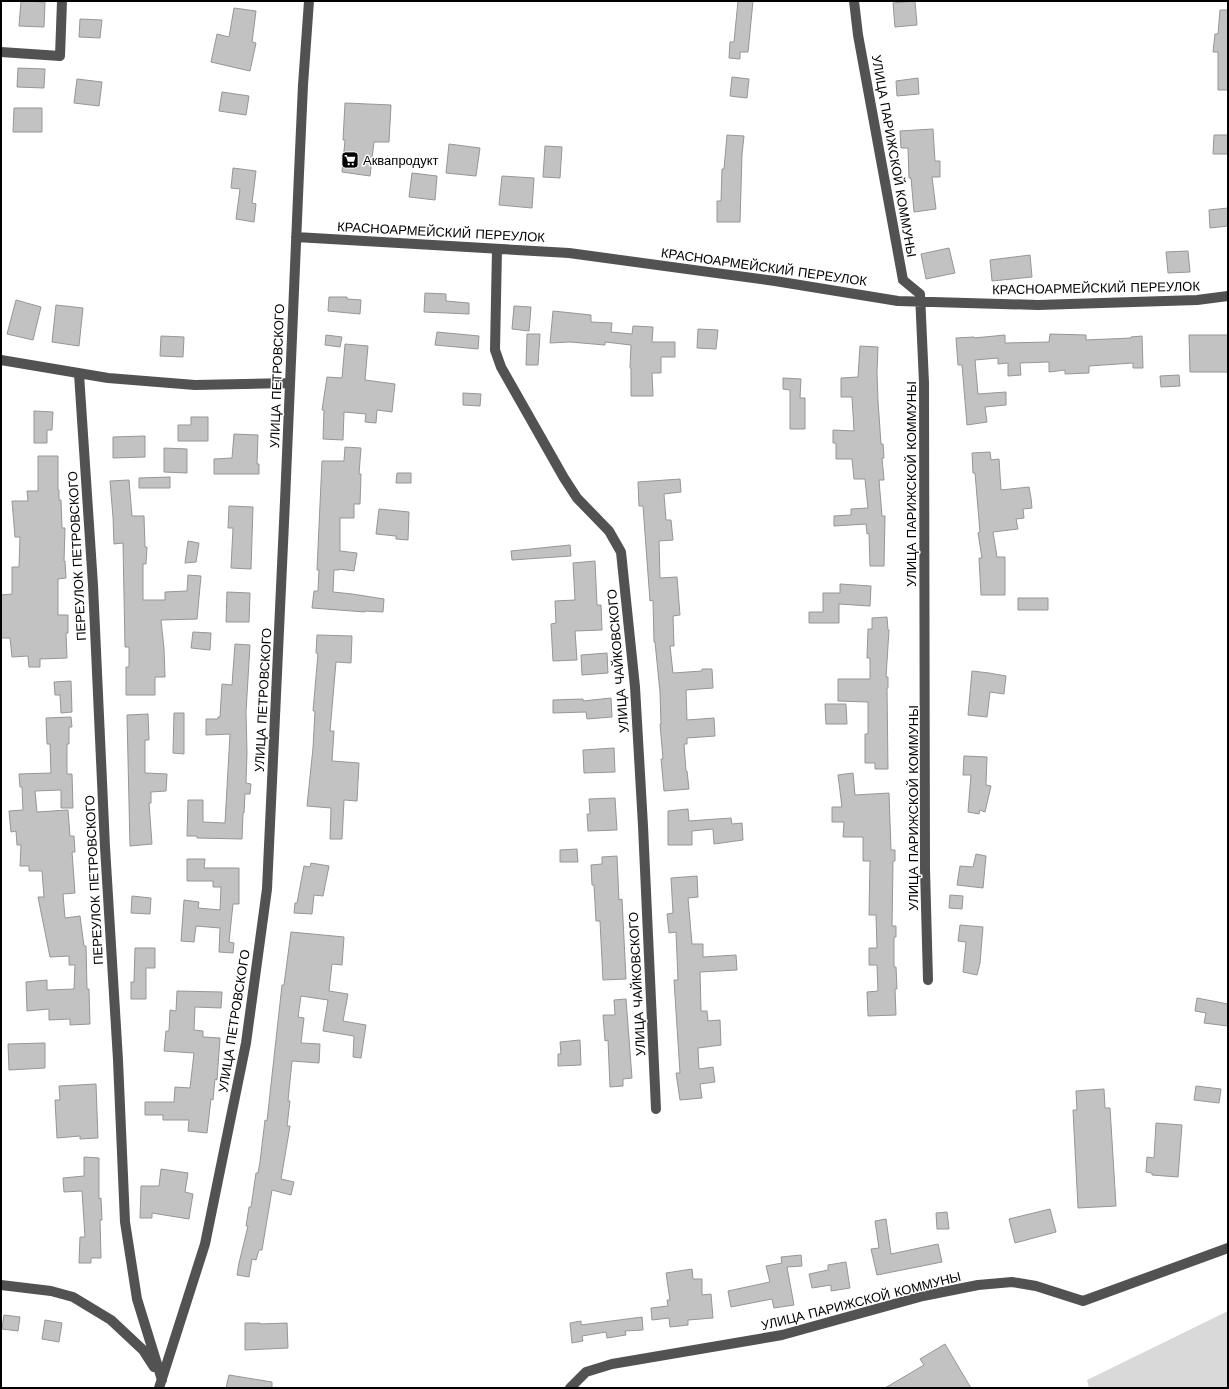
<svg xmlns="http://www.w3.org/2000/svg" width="1229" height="1389" viewBox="0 0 1229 1389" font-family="'Work Sans',sans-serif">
<rect width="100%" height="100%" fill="#fff"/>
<!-- green -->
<path fill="#d9d9d9" d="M1228 1311V1388H1089L1087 1380Z"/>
<!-- building -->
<path fill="#c2c2c2" stroke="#969696" d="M21 1 45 2 44 27 19 26Z
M738 1H753L748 52H740V59L729 58 730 42H734Z
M915 1 917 25 895 27 893 3Z
M234 8 256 11 252 42 256 43 250 71 211 62 217 34 229 37Z
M1220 10H1228V90H1218V52H1213L1215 34H1218Z
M80 19 102 20 100 38 79 37Z
M18 68 45 69 44 88 17 87Z
M732 77 749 79 747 98 730 96Z
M918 78 919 94 897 96 896 81Z
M77 79 102 82 99 106 74 103Z
M222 92 249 96 246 115 219 111Z
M345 103 391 105 389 142H374L370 176 342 172 345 140H343Z
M14 108H42V132H13Z
M933 129 935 161H940V177H932L936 209 914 212 911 178H909L908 148H901L900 131Z
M727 135 744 136 742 154 740 222H717V201H721L722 169H724Z
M1214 135H1228V154H1213Z
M449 144 480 148 476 176 446 173Z
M545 146 562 147 560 178 543 177Z
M233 168 256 171 252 203 256 204 254 222 236 219 240 189 231 188Z
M412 173 437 176 435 200 409 197Z
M502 176 534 178 532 208 499 205Z
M1228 208V226L1210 228 1209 210Z
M949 248 955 273 926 279 921 254Z
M1188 251 1190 272 1168 273 1166 252Z
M1030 255 1032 277 992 281 990 260Z
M425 293 446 294V301L469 303V314L424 312Z
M329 297H347V299L361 300 360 314 328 311Z
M16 300 41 307 33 340 7 334Z
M56 305 83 308 79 346 52 342Z
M514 306 531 307 529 331 512 329Z
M553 311 591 315V322L612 323 611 332 632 334 633 326 653 327 652 342H675V357H661V373H652L653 396H631V368H630L631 345 605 342V345L570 342 550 343Z
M698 329 718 330 716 349 697 348Z
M437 332 479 336 478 349 435 345Z
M527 334H540L538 365H526Z
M1050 334 1086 335V340L1131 338V337L1142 336 1143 368H1133V363L1089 366V373L1065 374V370L1049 372V362L1020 363 1021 375 1008 376V363L998 364V358L975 360 978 394 1006 392V405L985 407 987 422 967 425 962 365H958L956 338 974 337V338L1005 335V343L1049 342Z
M326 335 342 337 340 347 325 345Z
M1189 335H1228V372H1190Z
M161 336 184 337 183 357 160 356Z
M345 344 368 346 365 380 395 384 392 412 377 410 376 423 365 422 366 414 344 412 343 440 323 439 324 410H322L327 377 342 378Z
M860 346 878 347 877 372 878 401 881 444H883L884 458H882L884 480H879L882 516H885L884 566H870L869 533 867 534 866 524 834 526V516L851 515V509L868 508 865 479H854L852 459H836V443H833V430L854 431 852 397H841V378L858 377Z
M1179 375 1180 386 1161 387 1160 376Z
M783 378 801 379 800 398H805V429H790V390L783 389Z
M463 393 481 394 480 406 463 405Z
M34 411 53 412 52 430H47V443H34Z
M191 417H208V441H178V425H191Z
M234 434 258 435 257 464H259V474H214V459L232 458Z
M145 436V457L113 458V437Z
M345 447 361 448 359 474H361L360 504H354V518H340V551L357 553 354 571 339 569V570H334L333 592 352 594 384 599 383 612 365 611V612L312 608 314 591H318L319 570H317L322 461H344Z
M164 448 187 449V473L164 472Z
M990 452 991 460 999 459 1001 490 1029 487 1031 498 1032 508 1023 509 1024 518 1016 519 1018 529 993 532 997 557H1005V595H981L979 558H982L978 533 980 532 975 473H973L972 453Z
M38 456H58V490H59V500H61L62 528H65L64 561H65L66 578 58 579V615H68V633H66L67 658 40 659V667H29L28 656 12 657 10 638H1V595L12 594V567H19L20 537H15L12 501H28L27 491H38Z
M397 473H411V483H396Z
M170 477V488H139V478Z
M680 479 681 492 664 494 666 520H671L673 540 659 541 660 578 677 577 680 615 673 616 674 646H670L673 673 702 671V669H712L713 688 686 690 687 720 714 718 715 736 687 738V744H684L686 771H687L689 789 664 791 661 759H663L660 724H661L660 692 655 642H654L653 600 650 601 643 506H639L638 482Z
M129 480 132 516H144L145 547H147L146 564H143V600H165V592L187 591 188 575 201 576 197 619 161 620 164 649 165 677H155V695H126V667H129V647H125L123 543 114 544 113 517 110 481Z
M229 506 253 507 251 569 231 568 233 528H228Z
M379 509 409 512 408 540 396 539V536L376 534Z
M188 541 199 543 196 562 185 563Z
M570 545 571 556 512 560 511 551Z
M595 561 597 605H601L602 630 575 631 577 660 553 661 551 624 556 623 555 601 575 600 573 563Z
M840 584 871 586 870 606 839 604V623H809V612H823V593H840Z
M227 592 250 593 249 622H226Z
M1018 598H1048V610H1018Z
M887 617 888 630H889L886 677H888V688H887L888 769H875V763H865V734H868V702L838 701V679H870V658H867L868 629H872V618Z
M193 632 211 633 210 650 191 648Z
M317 635 352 636 351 663 336 662 330 731H334L332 761 359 763 357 801 344 800 342 839H330L331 808 307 806 313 748 315 711H313L318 654 316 653Z
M235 644 250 645 246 712 247 753 246 783 251 784 250 794H245L244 813H243L242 839 197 838V836H187L188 800H203V822L225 823 230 734 206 735V719H218V717H220L222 684 232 685Z
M607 653 608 673 582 675 581 655Z
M972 671 989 673 1006 676 1004 694 990 692 987 717 968 715Z
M71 681 72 712 61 713 60 695H55L54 682Z
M611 698 612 717 587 719 586 712 553 713V700L583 699V701Z
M825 704H846L847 724H826Z
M174 713H184V754L173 753Z
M148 714 149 740H145V773L167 774 166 791 151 792V803H149L152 844 130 846 127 715Z
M71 717 72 727H69V744H67V774H72L73 808H61V790L35 791 37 812 68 810 70 836H74L75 852H72L75 893 63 894 65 918 80 916 84 946H86L87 989H89L90 1024 70 1025V1019L49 1020V1009L27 1011 26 982 47 980V990L74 989 75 965H69V956L50 957 38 897H44L42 871H29V866H20L21 845H17L16 831 11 832 9 811 23 810 22 787H20L19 774 51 773 50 744H47L46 718Z
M614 748 615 772 584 773 583 750Z
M964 756 987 757 986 785 991 786 985 812 980 810 979 814 968 812 971 775H963Z
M853 773 855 795 889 793 891 850H895V861H893L892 926H896V937H894V967H896L897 989H895L896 1015 868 1016 867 992 878 991 877 965H869V948H877L876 915H869L870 861H863V837H843L844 822H832V807H842L838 775Z
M615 798 617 830 588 831 587 814H590L589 799Z
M688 809 689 821 731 818 732 824 742 823 743 840 714 844 713 829 692 831V845H668V811Z
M577 849 578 862H560V850Z
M976 854 986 856 983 888 957 885 960 866 973 867Z
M617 856 619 900 622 899 626 979 603 980 600 921H596L594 885H592L591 865 602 864V857Z
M187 859H205L204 868H239V904H233L229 942 234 943 233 953 219 952 220 928 196 926 194 942 181 941 184 900 199 902 198 908 220 910 221 887H213V881H187Z
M311 863 329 866 323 896 314 895 312 914 294 913 295 903H297L304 866 310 867Z
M697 876 698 897 688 898 692 944H703V957L736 955 737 970 700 972 701 1011H707L708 1021 720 1020 721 1045 698 1048 699 1069 713 1067 715 1082 700 1084 702 1098 680 1100 676 1073H680L674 980H678L676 932 669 933 667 914 673 913 671 878Z
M950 895 963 896 962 909 949 908Z
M132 896 151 898 150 914 131 913Z
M960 925 983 927 980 963 977 975 963 972 966 942 958 941Z
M291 932 344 937 342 965 332 964 329 991 348 994 343 1021 366 1025 361 1058 353 1057 354 1036 323 1031 328 1000 301 996 298 1017 304 1018 301 1043 320 1044 319 1063 292 1061 288 1101H290L287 1126H290L281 1179 294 1182 291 1195 272 1190 262 1250H259L256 1260 252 1259 249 1277 237 1275 239 1263 248 1226H246L249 1207H251L256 1173H258L260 1162 265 1120 267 1121 282 985H284Z
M135 948H155V968H146V999H131V982H134Z
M177 991 222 992 221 1008 195 1007 194 1030 203 1031V1037L220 1038 217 1080 215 1079 213 1100 211 1099 207 1133 188 1131 189 1120H163V1115H145V1102H174L175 1087 190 1088 194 1053 164 1051 166 1031H169L170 1010 176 1011Z
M1197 998 1228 1004V1026L1204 1023 1206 1013 1195 1011Z
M626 999 632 1078 623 1079V1086L610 1087 608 1040 605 1041 603 1015H615L614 1000Z
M580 1040 581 1065 558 1066V1054H561L560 1042Z
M45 1043V1068L9 1070 8 1044Z
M96 1084 98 1138 80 1139V1136L57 1138 55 1100H60L59 1086Z
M1196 1086 1221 1089 1219 1103 1194 1100Z
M1104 1089 1105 1108H1110L1116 1206 1078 1208 1073 1110H1077L1076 1091Z
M1156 1123 1182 1125 1178 1177 1152 1175V1173L1146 1172 1147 1157 1154 1158Z
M84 1157 99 1158V1199L101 1198 102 1220H100L101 1258H91V1263H79L80 1237H85L82 1191 64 1192 63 1178 84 1176Z
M161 1169 188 1173 185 1192 193 1194 189 1219 152 1213V1218H140L141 1186H159Z
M1050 1209 1056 1232 1015 1243 1009 1219Z
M947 1212 949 1229H937L936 1213Z
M886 1219 891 1254 938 1244 942 1262 877 1275 871 1249 879 1248 875 1221Z
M801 1255 802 1266 787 1267 794 1305 774 1308 772 1299 731 1307 728 1291 770 1282 766 1266 782 1263 781 1257Z
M846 1262 850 1288 831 1291V1285L812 1288 809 1274 828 1270V1265Z
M692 1269 693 1279H702V1295L711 1294 713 1318 688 1320V1325L670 1327 669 1318 652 1320 651 1308 668 1306 667 1300H670L666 1273Z
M4 1315 20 1317 18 1331 2 1329Z
M642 1317 643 1330 625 1331 626 1335 607 1338 606 1332 582 1336 583 1341 572 1343 570 1323 581 1321V1325Z
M45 1320 62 1323 59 1342 42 1339Z
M245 1323H260V1324L287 1323 288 1348 245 1350Z
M945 1344 971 1388H885L924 1365 920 1359Z
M229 1375 272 1382V1388H226Z"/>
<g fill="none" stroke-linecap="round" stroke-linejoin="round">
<!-- minor -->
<path stroke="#525252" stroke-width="10" d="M854 1 858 35 903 280 920 294 924 383 925 869 928 980
M1 52 60 56 62 1
M296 237 569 253 775 281 898 301 1038 305 1197 300 1228 296
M497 249 495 350 501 367 564 478 577 498 609 531 621 552 635 687 643 826 656 1109
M1 360 108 378 195 385 290 383
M79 374 93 585 105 847 118 1060 125 1222 137 1299 162 1380
M1 1285 51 1291 73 1297 111 1320 143 1350 154 1367
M159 1388 205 1244 246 1043 267 889 285 501 299 173 303 85 309 1
M570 1388 586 1372 612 1364 782 1335 923 1296 978 1285 1012 1282 1036 1286 1083 1301 1228 1248"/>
</g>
<!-- icons -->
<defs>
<g id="supermarket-square" transform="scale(0.9)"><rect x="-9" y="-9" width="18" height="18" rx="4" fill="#000" stroke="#fff"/><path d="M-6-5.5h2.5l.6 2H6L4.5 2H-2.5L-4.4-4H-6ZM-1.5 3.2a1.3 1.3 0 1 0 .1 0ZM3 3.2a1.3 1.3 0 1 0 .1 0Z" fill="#fff"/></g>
</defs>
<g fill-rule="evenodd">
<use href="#supermarket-square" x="350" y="160"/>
</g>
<g text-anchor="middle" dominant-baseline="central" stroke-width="3" stroke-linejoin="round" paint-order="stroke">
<!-- street labels -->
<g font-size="13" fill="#000" stroke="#fff">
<text transform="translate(894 156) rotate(80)">УЛИЦА ПАРИЖСКОЙ КОММУНЫ</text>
<text transform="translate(441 232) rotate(3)">КРАСНОАРМЕЙСКИЙ ПЕРЕУЛОК</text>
<text transform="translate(764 267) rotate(8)">КРАСНОАРМЕЙСКИЙ ПЕРЕУЛОК</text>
<text transform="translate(1096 288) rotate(-1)">КРАСНОАРМЕЙСКИЙ ПЕРЕУЛОК</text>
<text transform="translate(277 376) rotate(-88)">УЛИЦА ПЕТРОВСКОГО</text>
<text transform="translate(911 484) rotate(-90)">УЛИЦА ПАРИЖСКОЙ КОММУНЫ</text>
<text transform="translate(77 556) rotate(-93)">ПЕРЕУЛОК ПЕТРОВСКОГО</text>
<text transform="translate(618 661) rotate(-95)">УЛИЦА ЧАЙКОВСКОГО</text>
<text transform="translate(263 700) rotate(-87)">УЛИЦА ПЕТРОВСКОГО</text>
<text transform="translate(913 808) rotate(-90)">УЛИЦА ПАРИЖСКОЙ КОММУНЫ</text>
<text transform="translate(94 880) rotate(-93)">ПЕРЕУЛОК ПЕТРОВСКОГО</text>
<text transform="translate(637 984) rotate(-93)">УЛИЦА ЧАЙКОВСКОГО</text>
<text transform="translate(234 1021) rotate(-81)">УЛИЦА ПЕТРОВСКОГО</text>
<text transform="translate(861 1301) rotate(-14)">УЛИЦА ПАРИЖСКОЙ КОММУНЫ</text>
</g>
<!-- poi labels -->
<g font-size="13" fill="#000" stroke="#fff" text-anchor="start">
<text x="363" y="160">Аквапродукт</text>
</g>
</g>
<!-- border -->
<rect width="1229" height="1389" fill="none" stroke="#000000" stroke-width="4"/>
</svg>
